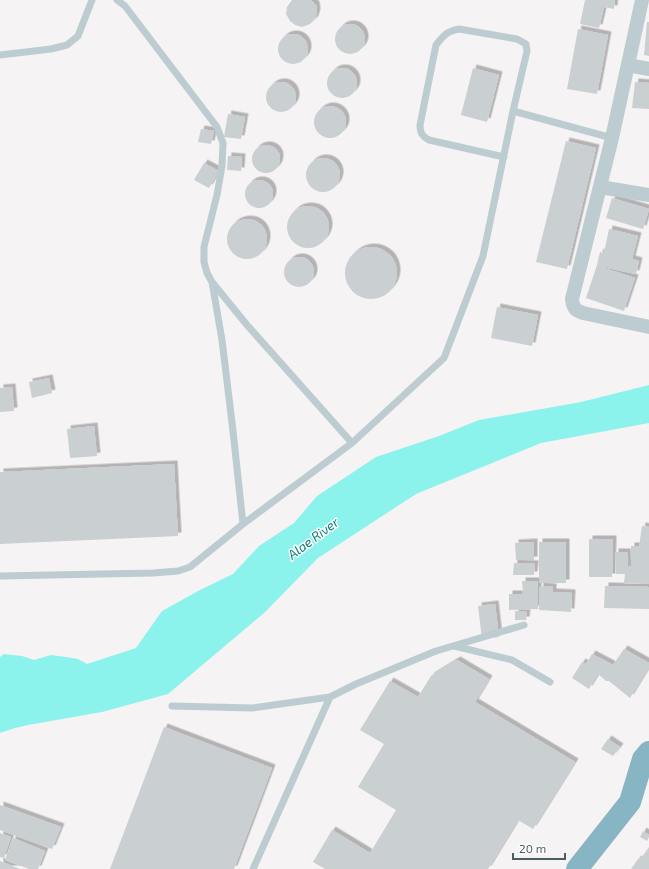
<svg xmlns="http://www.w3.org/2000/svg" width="649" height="869" viewBox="0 0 649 869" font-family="'Exo 2',sans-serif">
<defs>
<filter id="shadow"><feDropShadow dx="3.5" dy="-3.5" stdDeviation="0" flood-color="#0004"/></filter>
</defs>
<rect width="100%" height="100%" fill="#f5f3f3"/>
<!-- water -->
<path fill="#8bf3ec" d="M649 385V423L541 443 416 494 318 558 264 613 168 694 102 712 28 725 15 728 0 733V657L4 654 22 656 34 660 51 655 66 657 78 659 87 664 136 648 162 611 200 590 233 574 259 546 294 523 317 496 376 457 439 436 479 420 581 402Z"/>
<!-- building -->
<path fill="#cacfd2" filter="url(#shadow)" d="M292 0H311L316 5 317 12 315 19 310 24 302 27 295 25 290 21 286 14 287 7Z
M585 0H615L614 9 604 7 599 28 580 24Z
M647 22H649V56L644 55Z
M335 39a15 15 0 1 1 30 0a15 15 0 1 1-30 0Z
M578 29 608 35 597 94 567 89Z
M278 49a15 15 0 1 1 30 0a15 15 0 1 1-30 0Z
M473 68 499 75 487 122 461 115Z
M327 83a15 15 0 1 1 30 0a15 15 0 1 1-30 0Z
M635 82 649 83V109L632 108Z
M266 97a15 15 0 1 1 30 0a15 15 0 1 1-30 0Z
M314 122a16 16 0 1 1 32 0a16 16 0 1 1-32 0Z
M228 114 245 117 241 139 224 137Z
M201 129 214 131 211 144 198 142Z
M566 141 596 148 567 269 536 262Z
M252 159a14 14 0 1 1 28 0a14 14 0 1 1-28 0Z
M228 156 242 157 241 171 227 170Z
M306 175a17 17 0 1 1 34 0a17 17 0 1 1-34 0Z
M204 163 219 171 209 188 194 180Z
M245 194a14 14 0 1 1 28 0a14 14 0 1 1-28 0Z
M612 198 649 209 643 229 606 218Z
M287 227a21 21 0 1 1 42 0a21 21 0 1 1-42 0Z
M227 239a20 20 0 1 1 40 0a20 20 0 1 1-40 0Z
M609 229 638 236 632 259 639 261 636 274 598 266 635 278 624 311 586 298 597 265 600 252 604 253Z
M345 273a26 26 0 1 1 52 0a26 26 0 1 1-52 0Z
M284 272a15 15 0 1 1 30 0a15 15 0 1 1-30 0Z
M497 307 538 315 532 346 491 338Z
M49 378 52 393 32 398 29 382Z
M12 387 14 411 0 412V388Z
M94 426 97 456 70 458 67 429Z
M174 464 178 536 0 544V472Z
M642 526 649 527V584L624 583 625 574H616L615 552H627L628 566H631V546H639Z
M589 539H613L612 577H589Z
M534 542V560H516L515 543Z
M539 542H566V583H539Z
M514 563 535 564 534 575H513Z
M522 581H538V609L509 610V594H523Z
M540 586 553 587V592L572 593 571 612 539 610Z
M605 586 649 587V609L604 608Z
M495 604 499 637 482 639 478 606Z
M515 611 527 612 526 620H515Z
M624 649 649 663V667L630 698 609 681H606L598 674 589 689 572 678 582 662 586 664 592 654 613 665Z
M457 660 489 679 475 702 575 762 533 829 518 820 488 869H325L313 862 332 830 370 853 396 810 358 787 384 744 360 730 390 681 418 697 431 676Z
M164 727 272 768 234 869H110Z
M608 739 620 747 613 756 601 749Z
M0 805 61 827 52 849 0 830Z
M643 831 649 835V837L647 841 640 837Z
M0 833 11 837 4 858 0 857Z
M13 838 45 851 38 869H29L5 860Z
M649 847V869H631L638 859 640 860Z
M0 861 20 869H0Z"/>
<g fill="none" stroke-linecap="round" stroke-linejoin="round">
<!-- lane -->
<path stroke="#bdccd0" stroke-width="7" d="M117 0 125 6 217 127 223 143 222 166 217 195 204 247V262L207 273 212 282 247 325 352 443
M0 55 51 49 67 45 78 36 92 0
M513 111 612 138
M212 282 222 340 233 431 243 524
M0 576 153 573 178 571 190 567 243 524 352 443 444 358 483 256 513 111 527 51 526 44 517 39 459 29C447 31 444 35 436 45L420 125C420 133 422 136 429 140L504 157
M454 646 512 660 550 682
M172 706 252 708 330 697 356 684 436 651 524 625
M253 869 330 697"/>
<!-- street -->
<path stroke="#bdccd0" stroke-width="14" d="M642 0 612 138 572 299C573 308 575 310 583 313L649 327
M628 65 649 69
M600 187 649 195"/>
<!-- highway -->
<path stroke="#88b5c4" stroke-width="22" d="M577 869 630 802 643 759 649 752"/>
</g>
<g text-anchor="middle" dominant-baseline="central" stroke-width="3" stroke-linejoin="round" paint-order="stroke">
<!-- water labels -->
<g font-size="13" font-style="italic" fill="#088078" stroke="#fff">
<text transform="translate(313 538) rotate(-37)">Alae River</text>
</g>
</g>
<!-- scale -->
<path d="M513 853v6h52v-6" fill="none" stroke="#495d62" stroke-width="2"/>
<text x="519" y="853" font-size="12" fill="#495d62" stroke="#ffffff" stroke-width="3" paint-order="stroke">20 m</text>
</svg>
